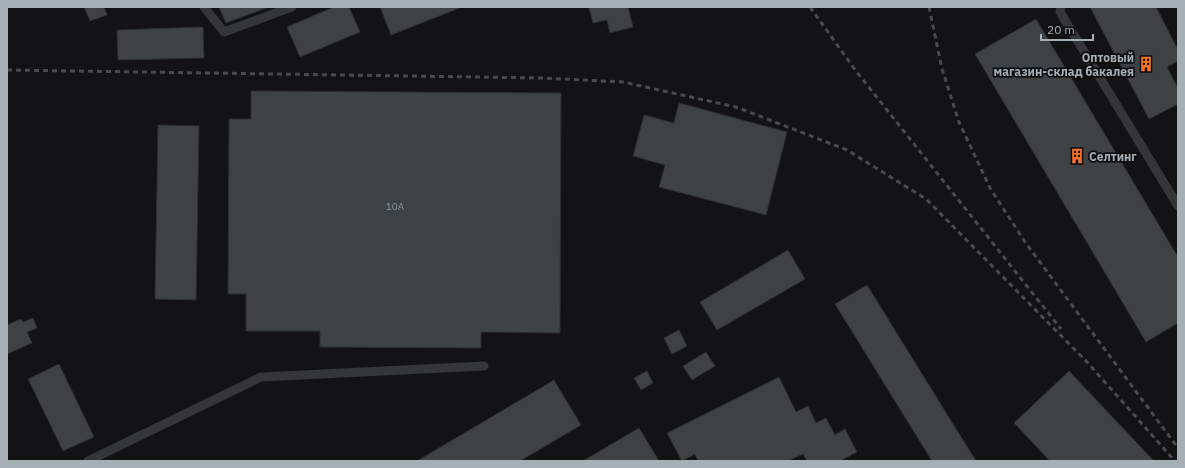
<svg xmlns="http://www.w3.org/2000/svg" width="1185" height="468" viewBox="0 0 1185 468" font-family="'IBM Plex Sans',sans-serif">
<rect width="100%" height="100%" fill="#131315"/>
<!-- building -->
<path fill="#3f4245" stroke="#2d2e31" d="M84 7H104L107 15 90 21Z
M219 7H269L226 23Z
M334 7H349L360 32 300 57 287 27Z
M380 7H462L391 35Z
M594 7H628L633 27 610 33 607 20 593 23 589 8Z
M1090 7H1156L1178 50V61L1167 67 1178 88V104L1149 119Z
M1036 19 1178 257V323L1146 342 975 54Z
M203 27 204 58 118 60 117 30Z
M251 91 561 93 560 333 481 332V348L320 347V331H246V294H228L229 119H251Z
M679 103 787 132 766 215 659 187 665 165 633 156 644 115 674 123Z
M158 125 199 126 196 300 155 299Z
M788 250 805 279 717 330 700 302Z
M867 285 976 461H932L835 304Z
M33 318 37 328 27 332 32 343 7 354V325L21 319 23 322Z
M679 330 687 346 672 354 664 338Z
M706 352 715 366 692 380 683 366Z
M59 364 94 437 63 451 28 379Z
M647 371 653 383 641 390 634 378Z
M1069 371 1154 461H1050L1014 423Z
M779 377 796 412 808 406 816 423 826 418 835 435 845 429 857 452 840 461H807L803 454 788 461H698L695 454 682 461 667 433Z
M554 380 581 425 520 461H417Z
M639 428 659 461H583Z"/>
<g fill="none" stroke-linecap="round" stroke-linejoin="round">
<!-- service -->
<path stroke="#34363a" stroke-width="9" d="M204 7 224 32 292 7
M1061 7 1060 12 1178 206
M88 461 261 377 484 366"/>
<!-- rail -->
<path stroke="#474b4f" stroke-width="3" stroke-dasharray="5 4" stroke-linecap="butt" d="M810 7 856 71 1061 329
M929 7 942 69 959 122 990 188 1025 242 1178 448
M7 70 543 78 623 82 736 107 847 150 926 199 1088 363 1175 461"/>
</g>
<!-- icons -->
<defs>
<g id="building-bare" transform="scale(1.2)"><path d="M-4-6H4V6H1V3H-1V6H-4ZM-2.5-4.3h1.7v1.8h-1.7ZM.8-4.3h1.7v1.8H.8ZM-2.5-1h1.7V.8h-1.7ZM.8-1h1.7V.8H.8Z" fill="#f97426" stroke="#0e0e10" stroke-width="2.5" paint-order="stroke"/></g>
</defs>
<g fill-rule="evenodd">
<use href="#building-bare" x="1146" y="64"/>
<use href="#building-bare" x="1077" y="156"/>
</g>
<g text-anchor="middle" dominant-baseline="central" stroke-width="3.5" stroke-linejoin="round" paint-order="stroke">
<!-- number labels -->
<g font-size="10" fill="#8b949a">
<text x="395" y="206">10А</text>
</g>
<!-- poi labels -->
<g font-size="12" font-weight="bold" fill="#a4afb6" stroke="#0e0e10" text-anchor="end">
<text x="1134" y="57">Оптовый<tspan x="1134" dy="14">магазин-склад бакалея</tspan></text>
<text x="1089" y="156" text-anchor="start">Селтинг</text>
</g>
</g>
<!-- border -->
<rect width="1185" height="468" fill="none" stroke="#a4afb6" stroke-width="16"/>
<!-- scale -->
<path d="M1041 34v6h52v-6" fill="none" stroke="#a4afb6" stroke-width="2"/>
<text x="1047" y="34" font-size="12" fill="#a4afb6" stroke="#0e0e10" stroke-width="3" paint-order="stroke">20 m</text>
</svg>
